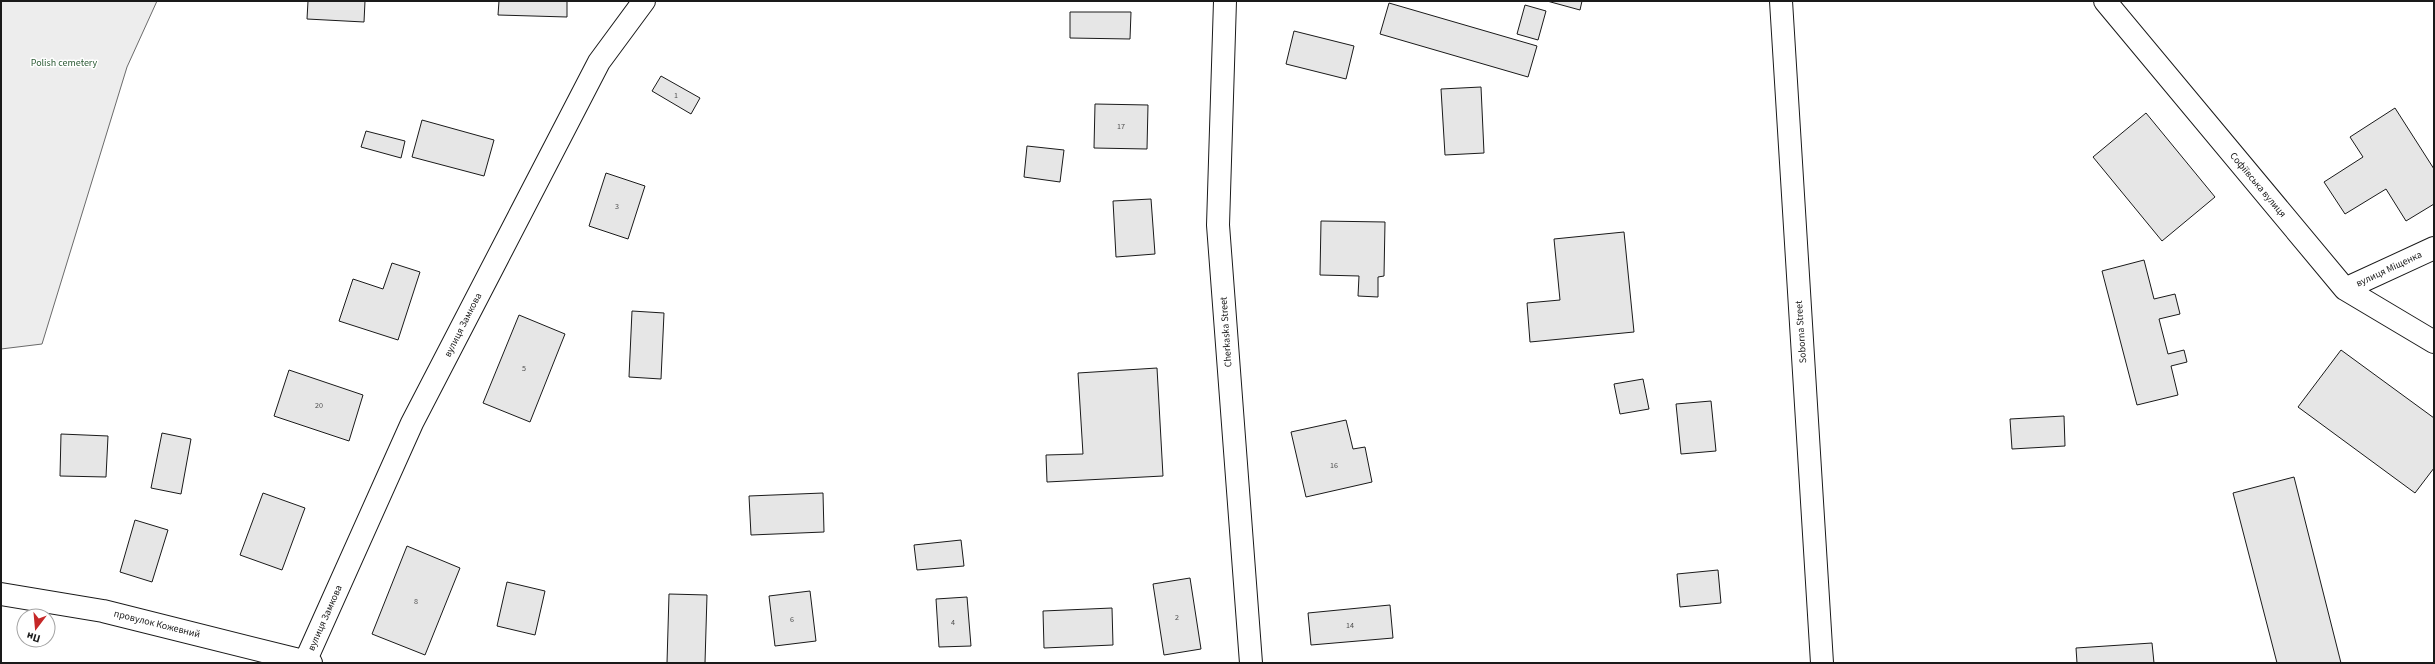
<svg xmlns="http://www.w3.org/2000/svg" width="2435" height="664" viewBox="0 0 2435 664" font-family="'Source Sans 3',sans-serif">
<rect width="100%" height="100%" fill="#fff"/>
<!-- built -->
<path fill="#ededed" stroke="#6a6a6a" d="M1 1H157L127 67 42 344 1 349Z"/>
<!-- building -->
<path fill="#e6e6e6" stroke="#1a1a1a" d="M308 1H365L364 22 307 19Z
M499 1H567V17L498 15Z
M1547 1H1582L1580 10Z
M1389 3 1537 46 1528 77 1380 34Z
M1525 5 1546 11 1538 40 1517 34Z
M1070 12H1131L1130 39 1070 38Z
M1294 31 1354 46 1346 79 1286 64Z
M661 76 700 98 691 114 652 91Z
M1481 87 1484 153 1445 155 1441 89Z
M1095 104 1148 105 1147 149 1094 148Z
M2395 108 2434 169V204L2406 221 2386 189 2345 214 2324 182 2363 157 2350 137Z
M2146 113 2215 197 2162 241 2093 157Z
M422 120 494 140 484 176 412 157Z
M366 131 405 141 401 158 361 147Z
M1027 146 1064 150 1060 182 1024 177Z
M606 173 645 186 628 239 589 226Z
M1151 199 1155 254 1116 257 1113 201Z
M1321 221 1385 222 1384 276 1378 277V297L1358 296 1359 276 1320 275Z
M1624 232 1634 332 1530 342 1527 303 1560 300 1554 239Z
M2144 260 2154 299 2175 294 2180 314 2159 319 2168 354 2184 350 2187 362 2171 366 2178 395 2137 405 2102 271Z
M392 263 420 272 398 340 339 321 353 279 383 289Z
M632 311 664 313 661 379 629 377Z
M519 315 565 334 530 422 483 403Z
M2341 350 2434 418V468L2415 493 2298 407Z
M1157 368 1163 476 1047 482 1046 455 1083 454 1078 373Z
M289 370 363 395 349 441 274 416Z
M1643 379 1649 409 1620 414 1614 384Z
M1711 401 1716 451 1681 454 1676 404Z
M2064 416 2065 446 2012 449 2010 419Z
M1346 420 1353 449 1365 447 1372 482 1306 497 1291 432Z
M162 433 191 439 181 494 151 488Z
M61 434 108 436 106 477 60 476Z
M2294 477 2341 663H2277L2233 493Z
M263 493 305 508 282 570 240 555Z
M823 493 824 532 751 535 749 496Z
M135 520 168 530 152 582 120 572Z
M961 540 964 566 917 570 914 545Z
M407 546 460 568 425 655 372 634Z
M1718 570 1721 603 1680 607 1677 574Z
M1190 578 1201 649 1164 655 1153 584Z
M507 582 545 591 535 635 497 626Z
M810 591 816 641 775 646 769 596Z
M669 594 707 595 705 663H667Z
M967 597 971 646 939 647 936 599Z
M1390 605 1393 638 1311 645 1308 613Z
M1112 608 1113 645 1044 648 1043 611Z
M2152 643 2154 663H2077L2076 648Z"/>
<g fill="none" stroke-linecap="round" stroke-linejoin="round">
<!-- street casing -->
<g stroke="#1a1a1a" stroke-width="24">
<path id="street" d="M1225 1 1218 225 1251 663
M2105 1 2345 289 2434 342
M2345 289 2434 248
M1 594 103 611 311 663
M305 662 412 423 599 62 644 1"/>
</g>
<!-- secondary casing -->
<g stroke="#1a1a1a" stroke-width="24">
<path id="secondary" d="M1781 1 1822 663"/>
</g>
<!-- street -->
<use href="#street" stroke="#fff" stroke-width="22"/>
<!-- secondary -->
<use href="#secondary" stroke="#fff" stroke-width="22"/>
</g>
<g text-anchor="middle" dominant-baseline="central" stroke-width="3" stroke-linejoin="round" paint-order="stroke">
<!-- number labels -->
<g font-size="8" fill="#4d4d4d">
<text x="676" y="95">1</text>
<text x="1121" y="126">17</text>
<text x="617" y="206">3</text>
<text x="524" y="368">5</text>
<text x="319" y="405">20</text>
<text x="1334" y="465">16</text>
<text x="416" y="601">8</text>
<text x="1177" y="617">2</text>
<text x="792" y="619">6</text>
<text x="953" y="622">4</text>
<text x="1350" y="625">14</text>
</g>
<!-- park labels -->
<g font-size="10" fill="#2b5a34" stroke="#fff">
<text x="64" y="63">Polish cemetery</text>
</g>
<!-- street labels -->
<g font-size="10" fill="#1a1a1a" stroke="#fff">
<text transform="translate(2258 185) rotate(50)">Софіївська вулиця</text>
<text transform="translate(2389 269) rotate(-25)">вулиця Міщенка</text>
<text transform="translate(463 325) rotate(-63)">вулиця Замкова</text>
<text transform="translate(1226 332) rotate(-94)">Cherkaska Street</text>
<text transform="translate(1801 332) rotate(-94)">Soborna Street</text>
<text transform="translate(325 618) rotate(-66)">вулиця Замкова</text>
<text transform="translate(157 624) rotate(14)">провулок Кожевний</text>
</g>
</g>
<!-- border -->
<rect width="2435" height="664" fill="none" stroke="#1a1a1a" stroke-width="4"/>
<!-- north arrow -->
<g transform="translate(36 628) rotate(196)"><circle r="19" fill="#ffffff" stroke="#a3a3a3"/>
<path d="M0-3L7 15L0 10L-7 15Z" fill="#c62828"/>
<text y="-6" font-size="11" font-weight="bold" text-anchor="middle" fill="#1a1a1a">Пн</text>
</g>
</svg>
